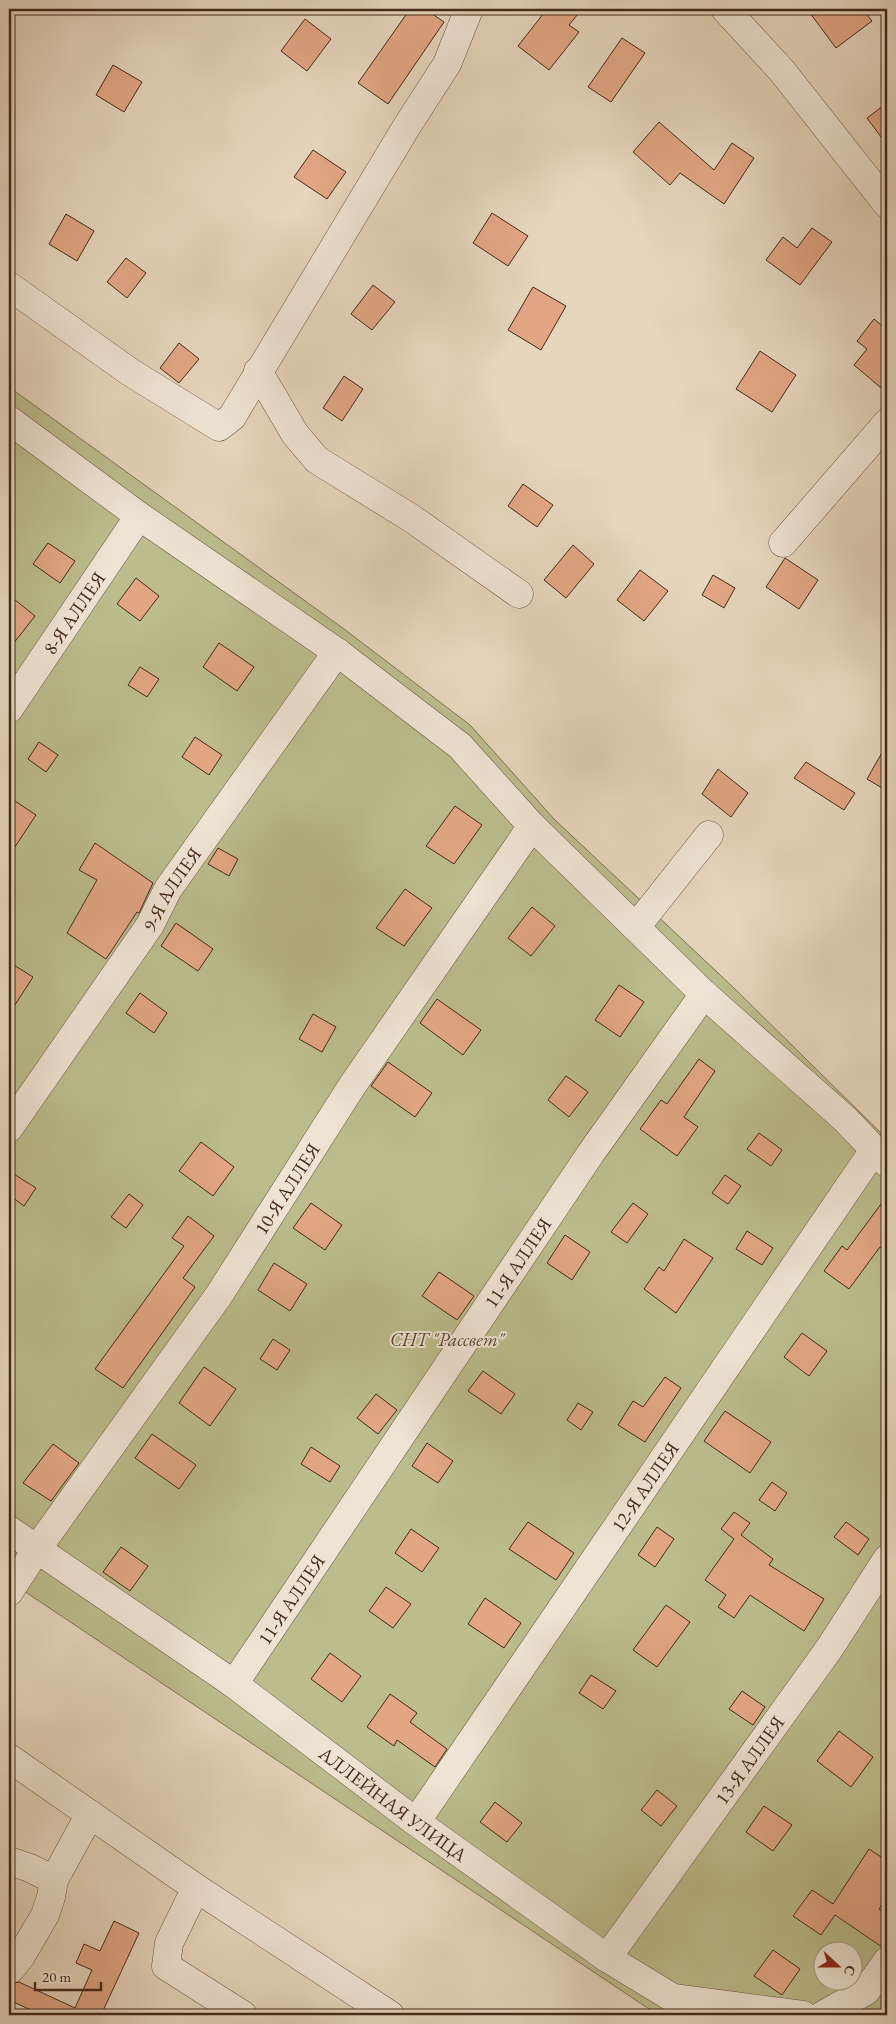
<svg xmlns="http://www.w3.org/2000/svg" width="896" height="2024" viewBox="0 0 896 2024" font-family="'EB Garamond',serif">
<rect width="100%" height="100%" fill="#e6d6bd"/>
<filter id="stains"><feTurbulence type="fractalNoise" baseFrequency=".004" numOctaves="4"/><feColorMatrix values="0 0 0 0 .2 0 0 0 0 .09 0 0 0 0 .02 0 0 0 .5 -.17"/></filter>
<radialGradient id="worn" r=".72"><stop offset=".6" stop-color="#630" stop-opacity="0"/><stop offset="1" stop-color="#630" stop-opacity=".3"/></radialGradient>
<!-- green -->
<path fill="#bcbc8d" stroke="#807253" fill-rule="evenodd" d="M9 387 344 629 470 725 554 819 734 988 887 1139V2015H658L9 1581ZM824 1952H854V1982H824Z"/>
<!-- building -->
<path fill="#e2a685" stroke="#432919" d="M410 9H425L444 22 388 104 358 83Z
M547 9H582L569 25 579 32 549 70 518 46Z
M807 9H863L872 21 836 48Z
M305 19 331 39 307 71 281 51Z
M622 38 645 53 611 102 588 87Z
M113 65 142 82 124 112 96 95Z
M887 103V145L867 118Z
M659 122 714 170 732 143 754 158 724 204 680 173 670 185 633 152Z
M313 150 346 172 327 199 294 177Z
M492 213 528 236 508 266 473 243Z
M66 214 94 231 77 261 49 244Z
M812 228 832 242 800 285 766 260 783 237 797 248Z
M126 258 146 273 127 298 107 282Z
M373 285 395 302 372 330 351 314Z
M533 287 566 306 541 350 508 330Z
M874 319 887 330V393L854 365 867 349 857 341Z
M179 343 199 359 179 383 160 368Z
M760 351 796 375 772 412 736 389Z
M344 376 363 389 342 421 323 408Z
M523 484 553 505 537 527 508 506Z
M48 543 75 561 60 583 33 564Z
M573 545 594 564 566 598 544 580Z
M785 558 818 580 799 609 766 587Z
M640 570 668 591 644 621 617 600Z
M713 575 735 588 724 608 702 595Z
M136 578 159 596 140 621 117 604Z
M9 595 35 616 9 649Z
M219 643 254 667 237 691 203 667Z
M140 667 159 679 147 697 128 685Z
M195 737 222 755 209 775 182 757Z
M39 742 58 755 46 772 28 759Z
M887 744V791L867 779Z
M806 762 855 793 844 810 794 778Z
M718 769 748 793 731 817 702 794Z
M9 797 36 815 9 856Z
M455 806 482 825 454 864 426 846Z
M95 843 153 883 139 913 137 912 106 959 67 933 97 880 79 870Z
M218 848 238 859 229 876 208 864Z
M405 889 432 908 404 946 376 928Z
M532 907 555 926 531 956 508 938Z
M176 923 213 949 198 971 161 946Z
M9 962 33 977 9 1014Z
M619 985 644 1002 620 1037 595 1020Z
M140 993 167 1013 154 1033 126 1013Z
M437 999 481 1030 463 1055 420 1023Z
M313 1014 336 1027 322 1052 299 1039Z
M699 1059 715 1071 684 1117 698 1127 677 1156 640 1129 661 1100 667 1104Z
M388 1062 432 1093 415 1117 371 1086Z
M566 1076 588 1092 569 1117 548 1100Z
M759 1133 782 1150 771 1166 747 1149Z
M201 1142 234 1167 213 1196 179 1171Z
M9 1171 36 1188 24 1206 9 1195Z
M725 1175 741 1186 728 1204 712 1193Z
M129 1194 143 1205 126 1228 111 1217Z
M887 1196V1252L880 1247 849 1289 824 1271 842 1246 847 1250Z
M311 1203 342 1225 325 1250 293 1228Z
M633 1203 648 1214 627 1243 611 1232Z
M188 1216 214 1236 183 1278 195 1287 123 1388 95 1369 184 1246 172 1238Z
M747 1231 773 1248 762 1265 736 1249Z
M565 1235 590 1252 572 1280 547 1263Z
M684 1239 713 1258 676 1313 644 1289 659 1267 664 1271Z
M274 1263 307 1284 290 1311 258 1290Z
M439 1272 474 1296 457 1320 422 1296Z
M802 1333 827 1351 809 1376 784 1357Z
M273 1339 290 1350 277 1370 260 1359Z
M204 1367 236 1389 210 1426 179 1403Z
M483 1371 515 1394 501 1414 468 1391Z
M665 1377 681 1388 645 1442 618 1425 633 1401 643 1407Z
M376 1394 397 1410 378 1434 357 1418Z
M578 1403 593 1412 581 1430 567 1420Z
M725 1411 771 1442 750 1473 704 1441Z
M152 1434 196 1465 179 1489 135 1458Z
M427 1443 453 1461 438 1483 412 1466Z
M53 1444 79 1463 51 1501 23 1483Z
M311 1447 340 1466 330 1482 301 1464Z
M772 1482 787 1493 775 1511 759 1500Z
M734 1512 750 1523 741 1535 773 1559 769 1565 824 1599 804 1631 750 1595 734 1618 718 1607 726 1595 705 1580 734 1539 721 1529Z
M528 1522 574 1553 556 1580 509 1549Z
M846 1522 869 1539 858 1555 834 1537Z
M657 1527 674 1539 655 1567 638 1555Z
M411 1529 439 1548 422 1572 395 1553Z
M121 1547 148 1566 130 1591 103 1572Z
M386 1587 411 1604 393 1628 369 1611Z
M485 1598 521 1623 504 1648 468 1624Z
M666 1605 690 1622 657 1667 633 1650Z
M330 1653 361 1676 342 1702 311 1679Z
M591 1675 616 1691 603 1709 579 1693Z
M742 1691 765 1707 753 1725 729 1709Z
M390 1694 417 1713 410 1722 447 1749 435 1767 397 1740 394 1746 367 1727Z
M839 1731 873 1757 851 1787 817 1761Z
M657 1790 677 1806 661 1826 641 1810Z
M495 1802 522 1823 507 1842 480 1822Z
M764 1806 792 1825 773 1851 746 1832Z
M869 1849 887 1861V1897L879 1909 887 1915V1939L882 1947 835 1915 821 1935 793 1916 812 1890 833 1904Z
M114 1921 139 1933 101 2015H42L9 2000V1984L19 1982 75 2008 92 1970 76 1963 84 1944 100 1951Z
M773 1950 800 1969 782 1995 754 1976Z"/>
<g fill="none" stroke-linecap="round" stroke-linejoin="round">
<!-- minor casing -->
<g stroke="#6c5442" stroke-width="29">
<g id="minor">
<path d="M725 9 782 71 887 204"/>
<path d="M9 286 130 372 219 427 232 417 407 126 447 64 469 9"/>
<path d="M258 371 295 434 317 460 411 518 519 594"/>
<path d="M9 420 139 516 337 652 460 746 532 826 704 994 845 1119 887 1163"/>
<path d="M783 543 887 423"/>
<path id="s1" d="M9 709 139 516"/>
<path d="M636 927 709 835"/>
<path id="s2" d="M9 1128 150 925 168 889 337 652"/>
<path id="s3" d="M9 1530 234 1684 416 1822 607 1958 673 1998 803 2015"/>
<path id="s4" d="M9 1592 37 1549 219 1295 352 1086 532 826"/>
<path id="s5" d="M234 1684 591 1153 704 994"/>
<path d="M9 1758 196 1888 390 2015"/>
<path id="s6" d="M416 1822 874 1150"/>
<path d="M9 1861 30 1868 54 1880"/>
<path d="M196 1888 169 1943 166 1966 243 2015"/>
<path id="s7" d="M607 1958 829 1649 887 1559"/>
<path d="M9 1968 11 1969 21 1956 45 1915 51 1897 54 1880 90 1814"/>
<path d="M823 2015 866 1991 887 1961"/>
</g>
</g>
<!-- minor -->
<use href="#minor" stroke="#efe4d4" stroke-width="28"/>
</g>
<g text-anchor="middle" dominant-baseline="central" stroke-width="4" stroke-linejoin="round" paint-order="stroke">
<!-- street labels -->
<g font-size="19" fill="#432919" stroke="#efe4d4">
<text stroke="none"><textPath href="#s1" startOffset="116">8-Я АЛЛЕЯ</textPath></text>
<text stroke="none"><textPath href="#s2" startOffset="289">9-Я АЛЛЕЯ</textPath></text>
<text stroke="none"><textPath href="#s4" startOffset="490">10-Я АЛЛЕЯ</textPath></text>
<text stroke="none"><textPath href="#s5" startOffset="508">11-Я АЛЛЕЯ</textPath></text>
<text stroke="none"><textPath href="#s6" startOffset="406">12-Я АЛЛЕЯ</textPath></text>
<text stroke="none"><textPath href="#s5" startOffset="102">11-Я АЛЛЕЯ</textPath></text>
<text stroke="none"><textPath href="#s7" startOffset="244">13-Я АЛЛЕЯ</textPath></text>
<text stroke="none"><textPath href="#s3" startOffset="472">АЛЛЕЙНАЯ УЛИЦА</textPath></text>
</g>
<!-- park labels -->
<g font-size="19" font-style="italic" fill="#5b4630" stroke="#efe4d4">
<text x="447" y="1339">СНТ "Рассвет"</text>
</g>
</g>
<!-- margin -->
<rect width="896" height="2024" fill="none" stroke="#e6d6bd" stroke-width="30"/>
<rect x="10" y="10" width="876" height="2004" fill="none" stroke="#432919" stroke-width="2.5"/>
<rect x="15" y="15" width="866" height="1994" fill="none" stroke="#432919"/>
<!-- north arrow -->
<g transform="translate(838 1966) rotate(111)"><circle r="24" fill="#efe4d4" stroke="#aa9989"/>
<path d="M0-4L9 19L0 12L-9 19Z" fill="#8f2418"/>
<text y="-8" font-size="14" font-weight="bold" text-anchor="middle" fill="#432919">С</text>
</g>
<!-- scale -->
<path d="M35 1982v8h66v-8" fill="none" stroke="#432919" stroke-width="2.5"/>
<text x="42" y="1982" font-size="15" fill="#432919" stroke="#efe4d4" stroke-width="4" paint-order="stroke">20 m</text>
<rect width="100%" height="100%" filter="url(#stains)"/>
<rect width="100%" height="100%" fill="url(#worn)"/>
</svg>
